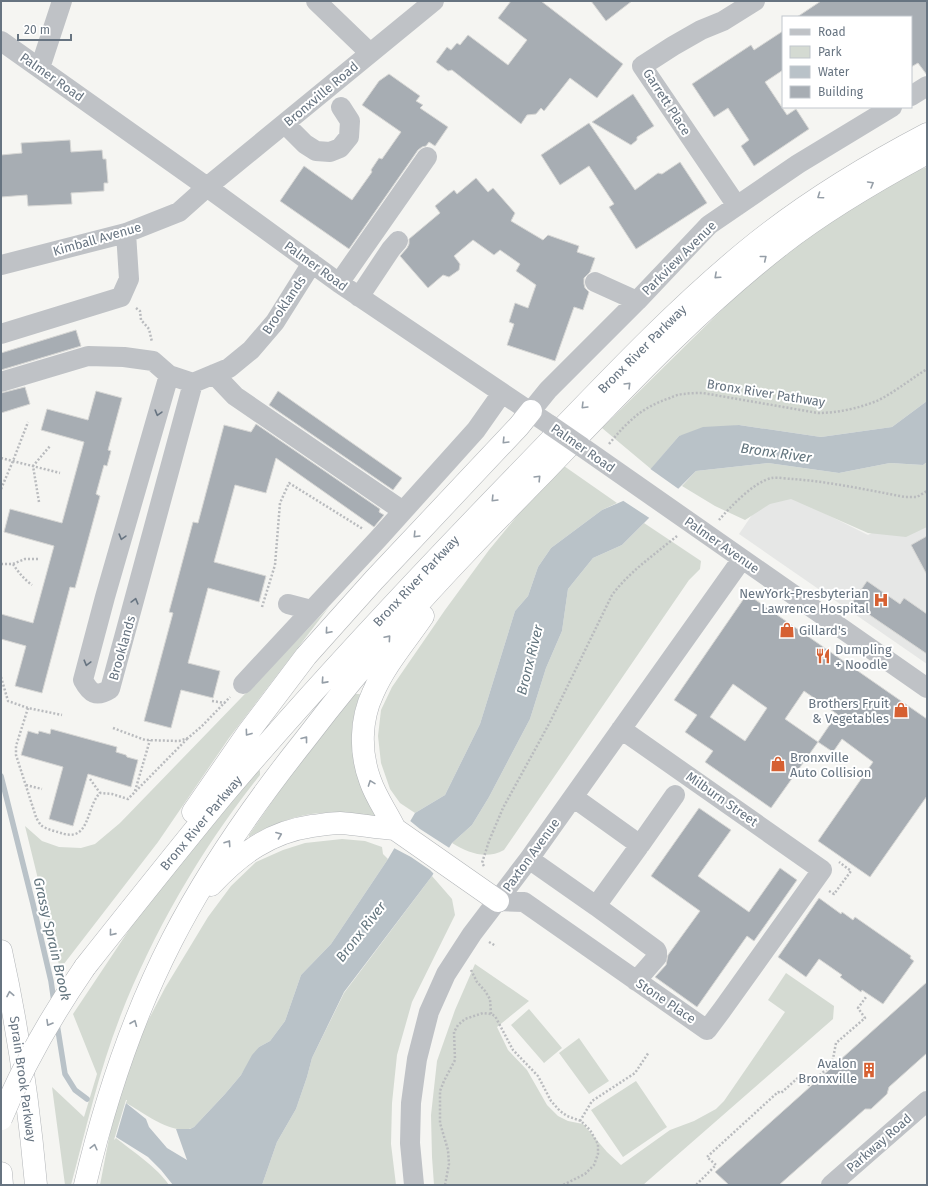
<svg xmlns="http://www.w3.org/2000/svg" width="928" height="1186" viewBox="0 0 928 1186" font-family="'Fira Sans',sans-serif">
<rect width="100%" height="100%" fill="#f5f5f2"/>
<!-- built -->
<path fill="#e6e7e6" d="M786 494 868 535 927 505V664L739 534 752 515 768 498Z"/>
<!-- green -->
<path fill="#d4dad2" d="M927 167V401L892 427 821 437 739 425 679 436 651 469 602 428 742 290 790 249 842 213 905 175Z
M927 462V527L906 537 868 533 791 499 770 504 745 520 715 506 682 486 696 471 768 463 839 473 890 463 923 465Z
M564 466 617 503 602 510 551 548 538 567 528 596 515 611 480 724 445 795 415 813 400 803 390 789 381 763 378 736 381 710 392 687 445 610 489 550 526 505Z
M644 523 701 561 700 569 689 580 504 850C486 860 469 853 452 843L472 825 489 797 530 719 546 668 562 631 568 589 593 558 622 545Z
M329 607 229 738 158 842 60 969 25 826 42 841 59 847 81 848 95 844 120 823Z
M354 694H360L355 710 352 728V746L377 817C358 815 340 812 322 813 296 814 271 825 249 837V835L287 780Z
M260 770V775C202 848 154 930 120 1017 99 1071 86 1129 71 1185H65L52 1087 84 1117 97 1074 73 1014 135 921 172 874 256 772Z
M342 839 365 841 382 847 383 854 388 859 331 944 301 975 285 1021 270 1041 259 1047 241 1075 225 1094 194 1127C175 1138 143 1112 126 1103L127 1100H126L114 1140 116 1138C132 1151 158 1168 169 1185H100L110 1133 119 1099 138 1040 165 988 208 917 231 886 256 862 283 850 305 843Z
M432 876 452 899 455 915 412 1002 397 1055 392 1103 391 1144 396 1185H262L277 1142 296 1109 307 1077 312 1058 344 993Z
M475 964 529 1001 497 1027 508 1050 527 1070 547 1105 558 1116 568 1121 583 1124 607 1152 621 1165 670 1130 694 1121 716 1109 724 1101 785 1012 768 1000 786 973 834 1006 833 1019 643 1185H434L432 1157 431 1115 437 1061 455 1010Z
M529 1009 562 1048 544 1063 511 1025Z
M579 1038 609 1081 589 1094 559 1053Z
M636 1081 667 1127 623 1157 591 1110Z"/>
<!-- water -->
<path fill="#b9c2c8" d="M927 401V462L923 465 890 463 839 473 768 463 696 471 622 545 593 558 568 589 562 631 546 668 530 719 489 797 472 825 452 843 432 876 344 992 312 1058 307 1077 296 1109 277 1142 262 1185H173L161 1170 148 1157 116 1137 126 1103 146 1119 149 1127 167 1148 187 1160 176 1129H190L194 1127 225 1094 241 1075 252 1055 259 1047 270 1041 285 1021 301 975 331 944 388 859 415 813 445 795 480 724 515 611 528 596 538 567 551 548 602 510 623 501 679 436 703 427 739 425 821 437 892 427Z"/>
<!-- pier -->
<path fill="#f5f5f2" d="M649 468 680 490 651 519 622 500Z
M409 820 420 829 451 849 435 875 430 870 411 857 392 847Z"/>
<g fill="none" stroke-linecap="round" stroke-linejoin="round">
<!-- stream -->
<path stroke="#b9c2c8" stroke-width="5.5" d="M1 776 33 904 51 981 54 1002
M57 1024 65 1074 75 1090 87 1099"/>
</g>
<!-- building -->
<path fill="#a7adb3" stroke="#d7d7d5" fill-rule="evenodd" d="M511 1H541L623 64 597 98 570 78 544 111 541 108 536 114 527 115 521 124 452 70 448 71 436 62 447 47 451 50 457 43 460 45 468 35 508 65 527 40 498 18Z
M591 1H632L606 21Z
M821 1H927V75L918 63 911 67V17H797Z
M783 31V70L765 82 787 115 796 109 809 129 754 166 741 146 749 140 728 108 714 117 692 84 751 45 754 50Z
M389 74 420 96 416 101 423 105 420 108 448 127 435 146 429 142 426 146 422 147 418 150 349 249 280 201 304 166 352 200 372 172 371 170 379 158 382 159 401 132 362 105 379 81Z
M633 94 654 126 637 137V140L631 145 592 122Z
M589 123 635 190 658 173 662 174 680 162 707 203 636 249 609 207 614 204 589 166 560 185 541 155Z
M70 140 71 152 102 150 103 159H106L108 183H104V191L71 193 72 204 28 206 27 195 1 197V155L22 153 21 143Z
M476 178 488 192 493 188 515 213 511 221 543 240 548 235 579 246 577 252 595 258 590 272 584 278V284L585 288 589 292 583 310 574 307 555 361 507 345 514 324 509 322 515 303 528 308 536 285 516 271 520 264 500 250 494 255 473 240 454 256 460 264 459 270 449 277 443 275 428 288 400 256 407 248 409 244V239L440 213 435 206 454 190 457 194Z
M76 330 81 346 1 370V353Z
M25 387 30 404 1 413V393Z
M96 391 122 398 108 450 111 451 107 466 104 465 96 494 100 496 75 588 70 587 42 693 15 686 26 646 1 639V614L33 623 54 546 4 532 10 509 62 523 84 442 41 430 47 409 88 420Z
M278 391 402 478 393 490 269 405Z
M256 424 380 509 379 512 384 515 374 527 276 458 266 493 235 485 214 562 266 576 259 602 208 588 188 663 220 671 213 698 181 690 171 728 144 721 173 613 169 612 193 522 198 523 224 425 251 432Z
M927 536V575L911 545Z
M867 581 900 604 904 598 927 614V654L852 603Z
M747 594 927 719V796L870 877 818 841 873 762 842 739 833 752 818 742 771 808 705 762 713 751 685 732 697 715 674 700ZM733 684 767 708 745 741 710 717ZM804 691 837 714 818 742 785 719Z
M51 729 117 747 116 752 126 755 127 757 138 760 131 787 88 774 73 826 49 819 63 767 21 755 28 731 38 734 39 731 50 734Z
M699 808 731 830 698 876 749 912 780 868 797 880 754 941 747 936 697 1007 655 977 666 965 668 955 700 911 651 876Z
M819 898 841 914 842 912 853 920 855 917 911 956 910 958 914 961 883 1004 862 990 861 992 840 977 842 975 819 959 806 977 778 957Z
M927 982V1053L889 1087 887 1094 871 1109H865L779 1185H729L715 1172Z"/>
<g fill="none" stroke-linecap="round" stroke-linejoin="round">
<!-- highway casing -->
<g stroke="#b2b5b8" stroke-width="23">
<path id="highway" d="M423 616C406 641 385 665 373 693 360 720 360 753 370 780 376 798 387 812 395 829L498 901
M193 812 247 734 306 656 374 580 519 426 531 411
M211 885C240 854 270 832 312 826 321 825 331 823 340 823 358 824 376 828 395 829
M1 951C18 1028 29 1106 36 1185
M85 967C131 909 177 851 224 794 318 683 418 577 520 472 593 397 665 318 746 251 802 205 864 167 927 134
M1 1173 2 1185
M85 1185C105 1100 132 1018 172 940 209 868 253 805 304 741 333 703 363 666 395 630 443 575 494 523 545 471 621 392 696 311 782 244 827 209 877 180 927 153"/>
</g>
<!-- path -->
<path stroke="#b9bbbe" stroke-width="2.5" stroke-dasharray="2 2" stroke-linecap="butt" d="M136 308 140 311 141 320 149 329 152 342
M609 444C627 422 642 407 670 398 674 396 679 394 684 394 690 393 697 393 703 393L818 413C838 413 860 408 879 400 896 391 911 379 927 369
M1 458 60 473
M1 489 13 461 28 422
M39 502 33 466 50 446
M719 520C730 507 755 481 772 478 778 477 787 479 793 479 831 482 868 490 905 497H917L927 491
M1 564H13L25 559H39
M13 564C18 572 24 579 32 585
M262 607 275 565 280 503 289 483 363 529
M1 677 8 701 28 708 62 715
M212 701 225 703
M28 708 16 746V755L36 817C37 819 39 823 41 825 44 828 53 831 58 832 91 845 85 808 100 793L112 794 128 799 188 738
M113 728 145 740 179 741 188 738 202 726 230 697
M90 779 100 793
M26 785 42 789
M135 791 150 740
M484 866 482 863 489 841 503 808 550 722 612 595C630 571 654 555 677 536
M829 891 834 894 851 871 839 862
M489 942 496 946
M471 970 477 982 485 991 490 999 491 1014
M580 1121 592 1101 635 1073 649 1052
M445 1185 449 1164 448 1150 440 1123V1091L444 1081 455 1060 454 1032 458 1025 465 1019 483 1013 491 1014 495 1016 513 1050 538 1076 551 1101 560 1111 567 1116 581 1121 590 1130 598 1144V1154L594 1165 585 1174 563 1185
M697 1185V1184L716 1165 707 1157 778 1092 781 1093 800 1076 809 1085 832 1064 836 1043 865 1018 858 1008 866 997"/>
<!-- minor -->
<path stroke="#bfc2c6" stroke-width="20" d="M316 1 370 53
M1 41 207 187 339 283 550 425
M40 68 62 1
M911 96 927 86
M285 124 305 144 316 151 330 152 340 148 349 137 350 121 341 107
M737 206 642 66 673 46 701 30 723 21 755 1
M1 265 126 233 179 212 207 187 434 1
M595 282 637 301
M339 283 427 157
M359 297 391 249 398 241
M1 334 121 297 129 279 126 233
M214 374 235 396 403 511
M169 375 105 597 83 680C90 693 96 698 110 689L193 383
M1 382 88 356 124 357 153 361 169 375 193 383 229 368 251 350 275 322 312 263
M531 411 548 390 637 301 709 225 798 164 892 107
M582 447 927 688
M288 604 311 610
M243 684 378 539 476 430 502 393
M573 797 640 845 596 906 656 950 657 952V957L636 981
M640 845 675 795
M529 859 596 906
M498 901 524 902 707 1030 722 1010 822 870 621 729
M414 1185 410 1143 411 1103 417 1059 429 1012 446 974 472 934 529 859 742 559
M831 1185 927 1101"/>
<!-- highway -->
<use href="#highway" stroke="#fff" stroke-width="22"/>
<!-- highway-bridge casing -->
<g stroke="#b2b5b8" stroke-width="23" stroke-linecap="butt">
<path id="highway-bridge" d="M1 1119C23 1065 52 1015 85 967"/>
</g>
<!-- minor-bridge -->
<path stroke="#bfc2c6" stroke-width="20" d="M550 425 582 447"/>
<!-- highway-bridge -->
<use href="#highway-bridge" stroke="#fff" stroke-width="22"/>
</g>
<!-- one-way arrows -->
<defs><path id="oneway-chevron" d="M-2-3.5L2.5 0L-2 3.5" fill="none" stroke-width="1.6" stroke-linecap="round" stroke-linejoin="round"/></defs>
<g stroke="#959ea7">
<use href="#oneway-chevron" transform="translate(871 184) rotate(-30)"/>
<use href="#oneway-chevron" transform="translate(820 196) rotate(145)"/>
<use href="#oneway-chevron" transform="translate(764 258) rotate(-39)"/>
<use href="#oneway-chevron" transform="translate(717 276) rotate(138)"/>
<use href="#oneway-chevron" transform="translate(628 385) rotate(-45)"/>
<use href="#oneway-chevron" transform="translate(584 406) rotate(135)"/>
<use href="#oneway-chevron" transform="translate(505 441) rotate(134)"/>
<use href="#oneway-chevron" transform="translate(538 478) rotate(-46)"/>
<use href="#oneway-chevron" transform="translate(494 499) rotate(134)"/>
<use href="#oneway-chevron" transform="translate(416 535) rotate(134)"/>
<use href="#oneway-chevron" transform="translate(328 631) rotate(131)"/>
<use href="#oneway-chevron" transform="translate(388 638) rotate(-49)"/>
<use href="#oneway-chevron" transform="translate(324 681) rotate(132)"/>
<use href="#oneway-chevron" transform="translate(248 733) rotate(126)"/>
<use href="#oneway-chevron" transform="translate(305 739) rotate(-52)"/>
<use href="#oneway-chevron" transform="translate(371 783) rotate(-110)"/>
<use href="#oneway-chevron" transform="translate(279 835) rotate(-21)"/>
<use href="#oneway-chevron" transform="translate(228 843) rotate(-56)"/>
<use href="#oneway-chevron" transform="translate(112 933) rotate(129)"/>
<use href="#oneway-chevron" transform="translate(10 994) rotate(-101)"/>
<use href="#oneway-chevron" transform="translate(49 1023) rotate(120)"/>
<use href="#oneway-chevron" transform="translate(134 1023) rotate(-68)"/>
<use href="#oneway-chevron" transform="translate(94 1147) rotate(-76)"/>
</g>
<g stroke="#677481">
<use href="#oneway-chevron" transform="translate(158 413) rotate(106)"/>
<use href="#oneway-chevron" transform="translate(122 537) rotate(106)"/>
<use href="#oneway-chevron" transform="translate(135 601) rotate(-75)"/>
<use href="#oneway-chevron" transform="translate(87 663) rotate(105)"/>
</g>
<!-- icons -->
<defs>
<g id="hospital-bare" transform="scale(1.2)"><path d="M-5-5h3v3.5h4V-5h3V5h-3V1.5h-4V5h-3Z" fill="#d66032" stroke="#fff" stroke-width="2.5" paint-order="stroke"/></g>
<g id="shop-bare" transform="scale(1.2)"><path d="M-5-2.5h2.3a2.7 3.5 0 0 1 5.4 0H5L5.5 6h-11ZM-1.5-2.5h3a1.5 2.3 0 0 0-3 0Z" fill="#d66032" stroke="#fff" stroke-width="2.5" paint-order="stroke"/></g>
<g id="restaurant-bare" transform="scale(1.2)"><path d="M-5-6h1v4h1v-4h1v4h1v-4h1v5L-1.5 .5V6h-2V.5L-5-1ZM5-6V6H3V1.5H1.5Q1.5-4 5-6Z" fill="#d66032" stroke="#fff" stroke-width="2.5" paint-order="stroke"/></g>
<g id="building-bare" transform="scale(1.2)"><path d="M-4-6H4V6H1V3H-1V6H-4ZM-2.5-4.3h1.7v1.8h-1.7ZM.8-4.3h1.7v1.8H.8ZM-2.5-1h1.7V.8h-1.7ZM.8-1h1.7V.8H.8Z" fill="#d66032" stroke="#fff" stroke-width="2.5" paint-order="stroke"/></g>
</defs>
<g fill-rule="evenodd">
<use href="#hospital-bare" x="881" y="600"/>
<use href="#shop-bare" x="787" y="630"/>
<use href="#restaurant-bare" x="823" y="656"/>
<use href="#shop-bare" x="901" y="710"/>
<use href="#shop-bare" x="778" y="764"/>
<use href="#building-bare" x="869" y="1070"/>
</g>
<g text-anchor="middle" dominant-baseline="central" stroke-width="4" stroke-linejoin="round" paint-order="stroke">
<!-- street labels -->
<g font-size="13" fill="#677481" stroke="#fff">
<text transform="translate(52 77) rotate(35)">Palmer Road</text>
<text transform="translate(321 94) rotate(-40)">Bronxville Road</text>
<text transform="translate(667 102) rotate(57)">Garrett Place</text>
<text transform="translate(97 239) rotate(-16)">Kimball Avenue</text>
<text transform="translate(679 258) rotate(-45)">Parkview Avenue</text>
<text transform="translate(316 266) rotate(36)">Palmer Road</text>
<text transform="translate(284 305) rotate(-56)">Brooklands</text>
<text transform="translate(642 349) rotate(-45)">Bronx River Parkway</text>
<text transform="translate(766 393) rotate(9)">Bronx River Pathway</text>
<text transform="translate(583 448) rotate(35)">Palmer Road</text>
<text transform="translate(722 545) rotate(35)">Palmer Avenue</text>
<text transform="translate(416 581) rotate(-47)">Bronx River Parkway</text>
<text transform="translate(122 648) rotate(-74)">Brooklands</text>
<text transform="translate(722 799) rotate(35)">Milburn Street</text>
<text transform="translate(201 823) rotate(-50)">Bronx River Parkway</text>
<text transform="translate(531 855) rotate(-54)">Paxton Avenue</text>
<text transform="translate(666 1001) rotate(34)">Stone Place</text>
<text transform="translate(23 1079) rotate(82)">Sprain Brook Parkway</text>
<text transform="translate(879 1143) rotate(-41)">Parkway Road</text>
</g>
<!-- poi labels -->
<g font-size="13" fill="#677481" stroke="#fff" text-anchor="end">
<text x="869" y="593">NewYork-Presbyterian<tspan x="869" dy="15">- Lawrence Hospital</tspan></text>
<text x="799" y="630" text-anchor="start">Gillard's</text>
<text x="835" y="649" text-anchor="start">Dumpling<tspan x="835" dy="15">+ Noodle</tspan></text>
<text x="889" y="703">Brothers Fruit<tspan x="889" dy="15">&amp; Vegetables</tspan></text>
<text x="790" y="757" text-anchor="start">Bronxville<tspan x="790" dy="15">Auto Collision</tspan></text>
<text x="857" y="1063">Avalon<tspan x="857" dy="15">Bronxville</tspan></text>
</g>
<!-- water labels -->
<g font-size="14" font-style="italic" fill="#63757e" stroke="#fff">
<text transform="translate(776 453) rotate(8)">Bronx River</text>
<text transform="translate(530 660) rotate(-76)">Bronx River</text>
<text transform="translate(361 932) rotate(-52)">Bronx River</text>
<text transform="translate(52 939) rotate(77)">Grassy Sprain Brook</text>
</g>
</g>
<!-- border -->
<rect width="928" height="1186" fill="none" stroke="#677481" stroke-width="4"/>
<!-- legend -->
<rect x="782" y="16" width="130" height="92" fill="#ffffff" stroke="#c2c7cd"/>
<rect x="790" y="29" width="20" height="6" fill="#bfc2c6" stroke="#c2c7cd"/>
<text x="818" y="36" font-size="12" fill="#677481">Road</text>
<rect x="790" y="46" width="20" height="12" fill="#d4dad2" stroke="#c2c7cd"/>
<text x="818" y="56" font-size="12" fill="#677481">Park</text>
<rect x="790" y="66" width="20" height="12" fill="#b9c2c8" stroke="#c2c7cd"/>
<text x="818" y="76" font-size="12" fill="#677481">Water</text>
<rect x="790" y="86" width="20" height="12" fill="#a7adb3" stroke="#c2c7cd"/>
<text x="818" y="96" font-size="12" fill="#677481">Building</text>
<!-- scale -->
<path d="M18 34v6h53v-6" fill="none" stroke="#677481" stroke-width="2"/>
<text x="24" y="34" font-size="12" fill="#677481" stroke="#ffffff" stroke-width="3" paint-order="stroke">20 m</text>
</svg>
